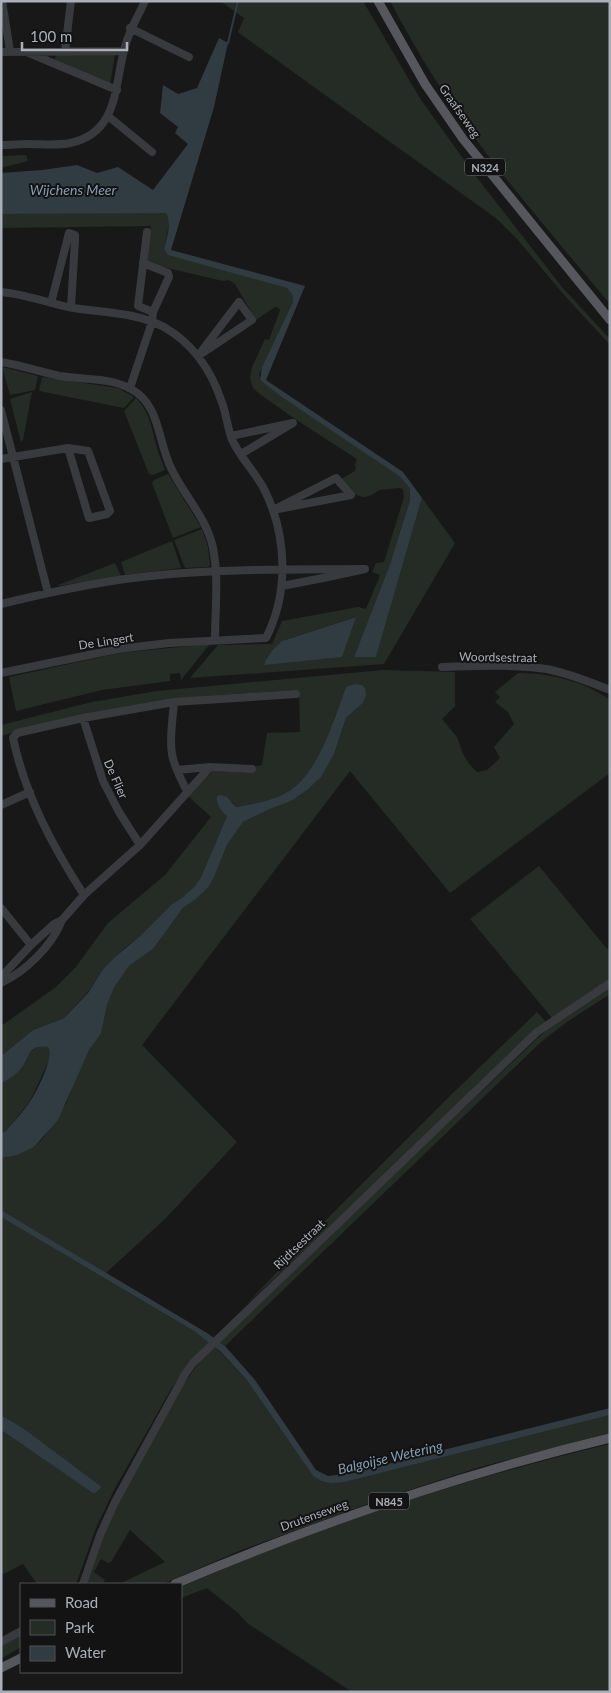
<svg xmlns="http://www.w3.org/2000/svg" width="611" height="1693" viewBox="0 0 611 1693" font-family="Lato,sans-serif">
<rect width="100%" height="100%" fill="#181819"/>
<!-- green -->
<path fill="#242c25" fill-rule="evenodd" d="M220 1H363L421 100 475 175 562 287 610 339V345L565 296 517 239 497 219 239 33 238 32 244 18Z
M390 1H610V304C559 243 504 180 459 116 434 79 411 41 390 1Z
M56 54H115L110 84 55 60Z
M26 155 28 161 1 168V156Z
M158 212 166 213 169 219V224L164 249 287 288 293 296V302L262 368 259 374 260 380 399 476 410 487V500L390 564 354 657H376L422 498 455 543 384 664 190 678 218 645 272 644 282 621 358 607 366 609 380 575 372 572 376 563 384 562 404 497 403 489 400 488 379 490 372 495 364 497 356 495 341 479 355 471 356 467 355 465 357 459 295 419 261 395 253 388 250 378 252 367 265 339 269 340 280 310 279 308 275 307 256 320 235 284 229 280 223 281 146 263 151 226 1 228V214ZM355 617 342 657 266 658 282 641Z
M2 367 38 376 35 390 10 395Z
M42 377 118 388 134 397 124 408 39 391Z
M32 392 23 440 21 442 10 399Z
M136 398C151 414 151 427 157 448 159 455 163 463 165 470L153 475 149 474 124 411Z
M168 474 201 527 173 538 152 483 154 480Z
M202 529 208 547 210 565 208 567 185 568 174 540Z
M172 541 181 568 125 575 121 562Z
M115 563 121 576 58 586V585Z
M210 644 181 680 180 673 170 674V681L102 690 16 711 9 677 120 653Z
M383 670 455 672V706L442 719 457 737 463 754 470 765 477 772 487 770 500 758 494 747 514 724 508 712 495 702 500 697 495 692 518 673C549 673 584 681 610 700V773L450 893 350 771 142 1045 237 1142 165 1219 106 1273 1 1210V1158L34 1147 44 1137 66 1104 76 1077 89 1050 101 1034 107 1005 114 988 129 966 153 949 183 908 196 899 215 875 227 845 243 822 270 809 291 801 334 754 346 718 363 703 346 687C335 717 322 759 300 782 284 799 258 803 236 807L232 801 217 802 220 809 227 816 201 877 195 886 183 897 172 904 141 935 127 946 103 969 88 992 64 1018 33 1030 1 1056V1026L56 987 75 968 108 923 165 875 211 817 187 795 213 771 254 773 256 766 262 765 267 733 300 732 299 691C284 690 268 692 253 693 167 696 84 714 1 736V725L92 702 157 691Z
M539 866 607 949 610 948V979L552 1018 470 919Z
M610 985V994L567 1022 542 1041 225 1346 220 1342 335 1230 540 1036 553 1024Z
M537 1012 546 1022 244 1307 319 1227 455 1091Z
M41 1046 49 1047 51 1050V1056L30 1101 6 1131 1 1133V1084C9 1079 18 1074 23 1066 30 1055 27 1051 41 1046Z
M1 1217 194 1331 209 1342 183 1371 171 1389 114 1490 96 1528 76 1584H37L23 1564 3 1574 1 1571V1430L94 1494 102 1487 23 1428 1 1415Z
M215 1347 246 1379 313 1476C323 1484 333 1484 345 1482L610 1415V1433L480 1467 373 1502 239 1551 163 1584H119L165 1562 130 1530 111 1562 108 1563 101 1559 94 1572 105 1580 102 1584H86L108 1519 172 1400 201 1360Z
M610 1444V1692H352L247 1623 238 1613 207 1588 181 1598V1587C319 1526 463 1479 610 1444Z
M21 1634V1647L1 1659V1644Z"/>
<!-- water -->
<path fill="#313b42" d="M219 38 228 43 214 107 171 250 305 286 266 380 403 472 422 498 376 657H354L390 564 410 500V488L399 476 282 397 260 380 262 367 293 302V296L287 288 168 255 164 249C167 237 172 224 166 213L1 214V173L42 170 77 165 97 173 118 167 153 190 188 144 175 133 178 127 160 113 163 85 178 94 197 88Z
M356 617 342 657 264 665C268 654 274 648 282 641Z
M355 684 362 685 365 688 366 694 363 703 346 718 334 754 321 777 307 790 291 801 270 809 243 822 227 845 215 875 209 886 196 899 183 908 153 949 129 966 114 988 107 1005 101 1034 89 1050 58 1120 34 1147 17 1155 1 1158V1133L6 1131C14 1121 24 1111 31 1100 37 1091 55 1056 48 1047 29 1045 31 1053 23 1066 18 1074 9 1079 1 1084V1056L33 1030 64 1018 88 993 103 969 114 958 141 935 172 904 183 897 195 886 201 877 227 816C221 811 216 805 217 796L221 795 227 797 236 807C258 803 284 799 300 782 322 759 335 717 346 687Z
M1 1210 207 1333 225 1346 255 1380 316 1470 328 1476 352 1473 610 1408V1415L345 1482C333 1484 323 1484 313 1476L246 1379 220 1351 194 1331 11 1223 1 1217Z
M1 1415 23 1428 102 1487 94 1494 1 1430Z"/>
<g fill="none" stroke-linecap="round" stroke-linejoin="round">
<!-- stream -->
<path stroke="#313b42" stroke-width="2" d="M228 43 238 1"/>
<!-- minor -->
<path stroke="#393a3e" stroke-width="8" d="M2 1 10 51
M130 28 189 57
M65 51 71 1
M1 52 123 51
M29 53 117 90
M108 116 152 152
M1 145C10 145 19 144 28 144 42 144 56 146 70 143 120 133 114 83 125 47 129 30 138 17 145 1
M147 232 138 306 153 312
M1 292C24 294 45 302 68 307 101 313 133 311 164 327 192 343 211 370 221 400 226 412 227 425 231 437 238 456 256 472 265 491 287 536 289 593 266 638L169 643 118 649 1 673
M239 302 252 320 198 356Z
M51 303 69 233 75 235V240L71 307
M1 362C21 365 40 372 60 376 84 380 110 377 131 389 160 404 158 442 171 468 184 496 207 518 213 548 219 578 215 610 215 640
M130 388 152 322 153 312 169 277 168 273 143 263
M1 410 48 593
M231 436 293 423 241 454
M1 459 68 448 89 518 107 514 110 511 88 451 68 448
M336 478 351 495 273 510Z
M1 604C42 594 83 585 125 579 204 568 285 570 365 569L328 577 282 586
M442 667C477 666 513 664 547 669 568 673 590 682 610 690
M174 702C173 719 169 737 172 754 174 767 181 779 187 791
M83 718 103 781 119 812 140 845
M177 770 210 767
M1 805 30 792
M84 895C53 847 25 795 13 738L17 733 83 718 174 702 296 694
M1 908 31 945
M1 977 31 945 54 924 62 920 84 895 140 845 210 767 252 769
M1 983C26 971 52 946 62 920
M83 1584 100 1535 115 1502 185 1374 193 1363 537 1032 610 983
M1 1642 21 1631"/>
<!-- major -->
<path stroke="#55575d" stroke-width="9" d="M378 1 425 84 463 139 610 320
M175 1584C316 1524 460 1474 610 1438
M1 1668 21 1658"/>
</g>
<g text-anchor="middle" dominant-baseline="central" stroke-width="4" stroke-linejoin="round" paint-order="stroke">
<!-- shield labels -->
<g fill="#131314" stroke="#7d8087" stroke-width="1">
<rect x="465" y="158.5" width="40" height="17" rx="4"/>
<rect x="369" y="1492.5" width="40" height="17" rx="4"/>
</g>
<g font-size="11" font-weight="bold" fill="#abafb8">
<text x="485" y="167">N324</text>
<text x="389" y="1501">N845</text>
</g>
<!-- street labels -->
<g font-size="12" fill="#abafb8" stroke="#131314">
<text transform="translate(460 111) rotate(55)">Graafseweg</text>
<text transform="translate(106 641) rotate(-9)">De Lingert</text>
<text transform="translate(498 657) rotate(1)">Woordsestraat</text>
<text transform="translate(116 779) rotate(66)">De Flier</text>
<text transform="translate(299 1244) rotate(-44)">Rijdtsestraat</text>
<text transform="translate(314 1515) rotate(-20)">Drutenseweg</text>
</g>
<!-- water labels -->
<g font-size="14" font-style="italic" fill="#859db0" stroke="#131314">
<text x="73" y="189">Wijchens Meer</text>
<text transform="translate(390 1457) rotate(-13)">Balgoijse Wetering</text>
</g>
</g>
<!-- border -->
<rect width="611" height="1693" fill="none" stroke="#abafb8" stroke-width="5"/>
<!-- legend -->
<rect x="20" y="1583" width="162" height="90" fill="#131314" stroke="#505156"/>
<rect x="30" y="1599" width="25" height="8" fill="#55575d" stroke="#505156"/>
<text x="65" y="1608" font-size="15" fill="#abafb8">Road</text>
<rect x="30" y="1620" width="25" height="15" fill="#242c25" stroke="#505156"/>
<text x="65" y="1633" font-size="15" fill="#abafb8">Park</text>
<rect x="30" y="1646" width="25" height="15" fill="#313b42" stroke="#505156"/>
<text x="65" y="1658" font-size="15" fill="#abafb8">Water</text>
<!-- scale -->
<path d="M22 42v8h105v-8" fill="none" stroke="#abafb8" stroke-width="2.5"/>
<text x="30" y="42" font-size="15" fill="#abafb8" stroke="#131314" stroke-width="4" paint-order="stroke">100 m</text>
</svg>
